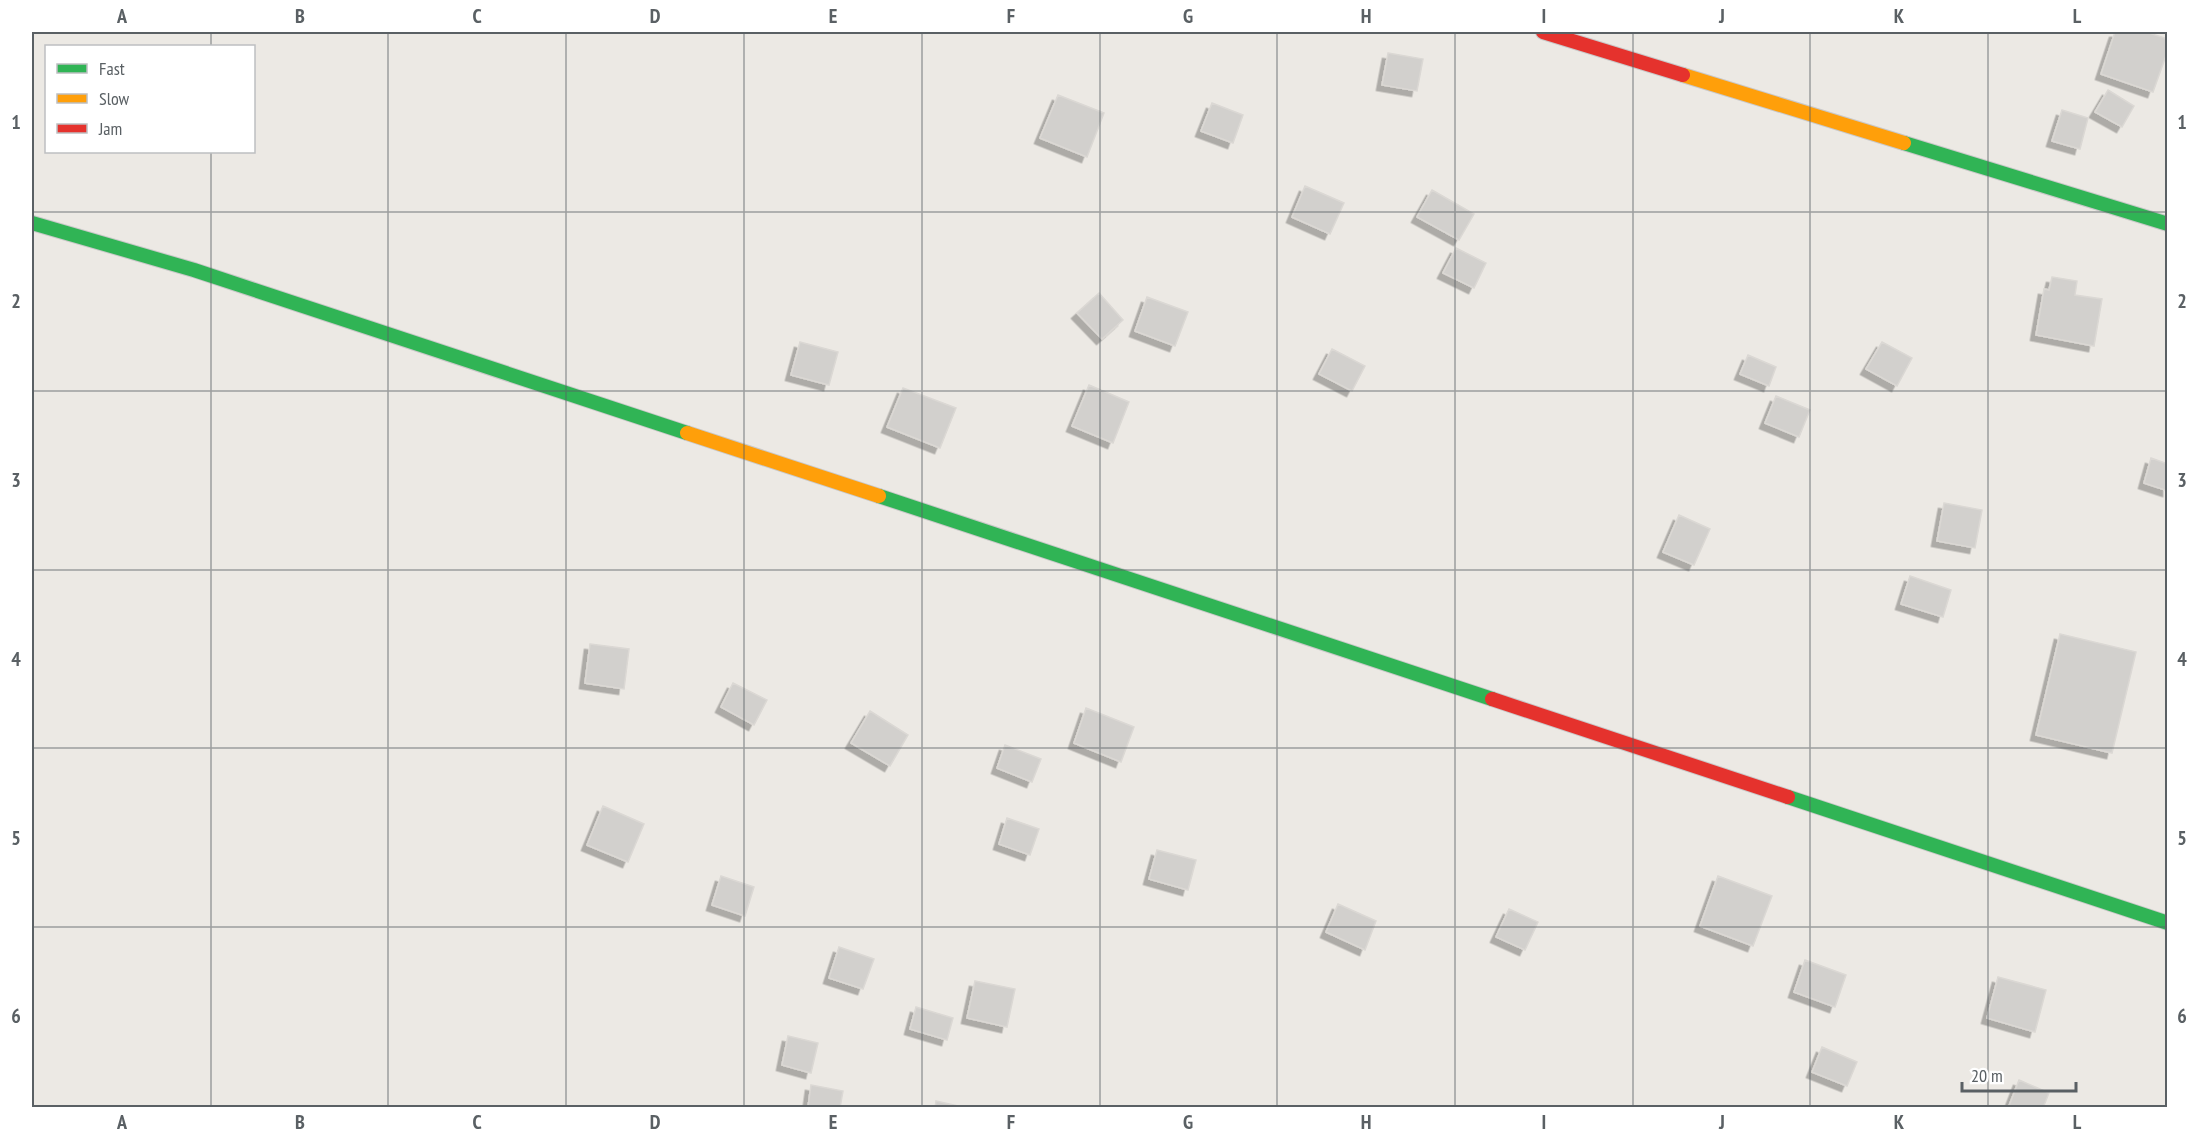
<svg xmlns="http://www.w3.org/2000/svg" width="2199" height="1139" viewBox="0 0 2199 1139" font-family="'PT Sans Narrow',sans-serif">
<defs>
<filter id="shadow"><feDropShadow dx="-5.5" dy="5.5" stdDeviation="0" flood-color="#0004"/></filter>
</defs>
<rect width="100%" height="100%" fill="#ece9e4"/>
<!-- building -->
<path fill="#d2d0cd" stroke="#dbd8d4" stroke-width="1.5" filter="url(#shadow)" d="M2115 32H2146L2168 39V50L2153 92 2101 74Z
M1388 53 1423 59 1417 91 1382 85Z
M2108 90 2134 106 2122 127 2095 112Z
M1058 95 1104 113 1087 157 1040 138Z
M1212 103 1243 115 1233 143 1201 131Z
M2062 110 2088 118 2080 149 2052 141Z
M1305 186 1344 203 1330 234 1292 217Z
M1432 190 1474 214 1459 240 1417 217Z
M1456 248 1486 263 1474 288 1443 273Z
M2052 277 2077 281 2075 295 2102 299 2094 346 2036 335 2044 289 2049 290Z
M1099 293 1123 320 1102 339 1077 313Z
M1147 297 1188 312 1175 346 1135 331Z
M800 342 838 352 829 385 791 375Z
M1882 342 1912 358 1897 386 1866 369Z
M1332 349 1365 366 1352 391 1319 374Z
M1748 355 1776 367 1769 386 1740 374Z
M1089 385 1129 402 1113 443 1072 426Z
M903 388 956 408 940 448 887 427Z
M1776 396 1810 410 1799 437 1765 423Z
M2151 458 2168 464V491L2144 483Z
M1944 503 1982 510 1975 548 1937 541Z
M1679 515 1710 529 1694 565 1663 552Z
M1910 576 1951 590 1943 617 1901 604Z
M2060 634 2136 652 2112 753 2036 735Z
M590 644 629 649 624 689 585 683Z
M733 683 767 700 754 725 721 707Z
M1086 708 1134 727 1121 762 1074 743Z
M870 711 908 735 890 766 851 743Z
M1005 745 1041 759 1032 782 997 768Z
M603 806 644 824 628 862 587 845Z
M1007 818 1039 829 1030 855 999 844Z
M1157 850 1196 860 1188 890 1149 879Z
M721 876 754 887 745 916 712 905Z
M1718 876 1772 896 1753 946 1700 926Z
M1338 904 1376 921 1365 950 1326 932Z
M1509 909 1538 922 1525 950 1496 937Z
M839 947 874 959 863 989 829 978Z
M1805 960 1846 975 1835 1007 1794 992Z
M1998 977 2046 990 2035 1032 1987 1018Z
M975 981 1015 989 1007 1027 967 1018Z
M916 1007 953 1018 947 1040 910 1029Z
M788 1036 818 1043 811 1073 782 1065Z
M1822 1047 1857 1062 1847 1086 1812 1072Z
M2019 1080 2049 1093 2043 1108H2013L2009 1106Z
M811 1085 843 1091 840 1108 808 1107Z
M936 1101 967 1108H935Z"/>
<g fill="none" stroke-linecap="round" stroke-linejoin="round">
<!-- fast casing -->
<g stroke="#c9c8c8" stroke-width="16">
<path id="fast" d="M1904 143 2168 224
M32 223 194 270 687 433
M879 496 1492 699
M1788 797 2168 923"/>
</g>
<!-- slow casing -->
<g stroke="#c9c8c8" stroke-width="16">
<path id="slow" d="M1683 75 1904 143
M687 433 879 496"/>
</g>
<!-- jam casing -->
<g stroke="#c9c8c8" stroke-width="16">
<path id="jam" d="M1543 32 1683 75
M1492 699 1788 797"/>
</g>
<!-- fast -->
<use href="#fast" stroke="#30b455" stroke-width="14"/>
<!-- slow -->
<use href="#slow" stroke="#ff9f0a" stroke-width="14"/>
<!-- jam -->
<use href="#jam" stroke="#e5322d" stroke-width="14"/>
</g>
<!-- grid -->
<path fill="none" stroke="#5a6064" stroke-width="1.5" stroke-opacity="0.55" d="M211 32V46M388 32V1108M566 32V1108M744 32V1108M922 32V1108M1100 32V1108M1277 32V1108M1455 32V1108M1633 32V1108M1810 32V1108M1988 32V1108M211 152V1108M32 212H2168M32 391H2168M32 570H2168M32 748H2168M32 927H2168"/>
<!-- border -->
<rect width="2199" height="1139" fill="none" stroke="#ffffff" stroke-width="66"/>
<!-- legend -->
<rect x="45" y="45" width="210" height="108" fill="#ffffff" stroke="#bdbfc1" stroke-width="1.5"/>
<rect x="57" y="64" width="30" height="9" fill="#30b455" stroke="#bdbfc1" stroke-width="1.5"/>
<text x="99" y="75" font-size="18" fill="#5a6064">Fast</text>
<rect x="57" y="94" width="30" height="9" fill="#ff9f0a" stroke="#bdbfc1" stroke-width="1.5"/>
<text x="99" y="105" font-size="18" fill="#5a6064">Slow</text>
<rect x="57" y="124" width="30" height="9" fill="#e5322d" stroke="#bdbfc1" stroke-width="1.5"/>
<text x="99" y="135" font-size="18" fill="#5a6064">Jam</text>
<!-- scale -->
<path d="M1962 1082v9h114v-9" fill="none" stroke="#5a6064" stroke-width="3"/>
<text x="1971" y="1082" font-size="18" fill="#5a6064" stroke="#ffffff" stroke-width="4.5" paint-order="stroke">20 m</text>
<rect x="33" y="33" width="2133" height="1073" fill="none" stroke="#5a6064" stroke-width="2"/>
<g font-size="20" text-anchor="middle" font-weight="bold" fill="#5a6064">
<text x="122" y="23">A</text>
<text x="300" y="23">B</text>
<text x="477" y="23">C</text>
<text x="655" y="23">D</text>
<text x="833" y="23">E</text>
<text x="1011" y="23">F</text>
<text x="1188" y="23">G</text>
<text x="1366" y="23">H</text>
<text x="1544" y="23">I</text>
<text x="1722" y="23">J</text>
<text x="1899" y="23">K</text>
<text x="2077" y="23">L</text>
<text x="16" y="129">1</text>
<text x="2182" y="129">1</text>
<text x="16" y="308">2</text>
<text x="2182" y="308">2</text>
<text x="16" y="487">3</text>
<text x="2182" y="487">3</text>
<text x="16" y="666">4</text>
<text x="2182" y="666">4</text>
<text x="16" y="845">5</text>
<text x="2182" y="845">5</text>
<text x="16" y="1023">6</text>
<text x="2182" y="1023">6</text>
<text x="122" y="1129">A</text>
<text x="300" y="1129">B</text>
<text x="477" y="1129">C</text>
<text x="655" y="1129">D</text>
<text x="833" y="1129">E</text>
<text x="1011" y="1129">F</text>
<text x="1188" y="1129">G</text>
<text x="1366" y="1129">H</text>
<text x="1544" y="1129">I</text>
<text x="1722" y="1129">J</text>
<text x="1899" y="1129">K</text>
<text x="2077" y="1129">L</text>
</g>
</svg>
